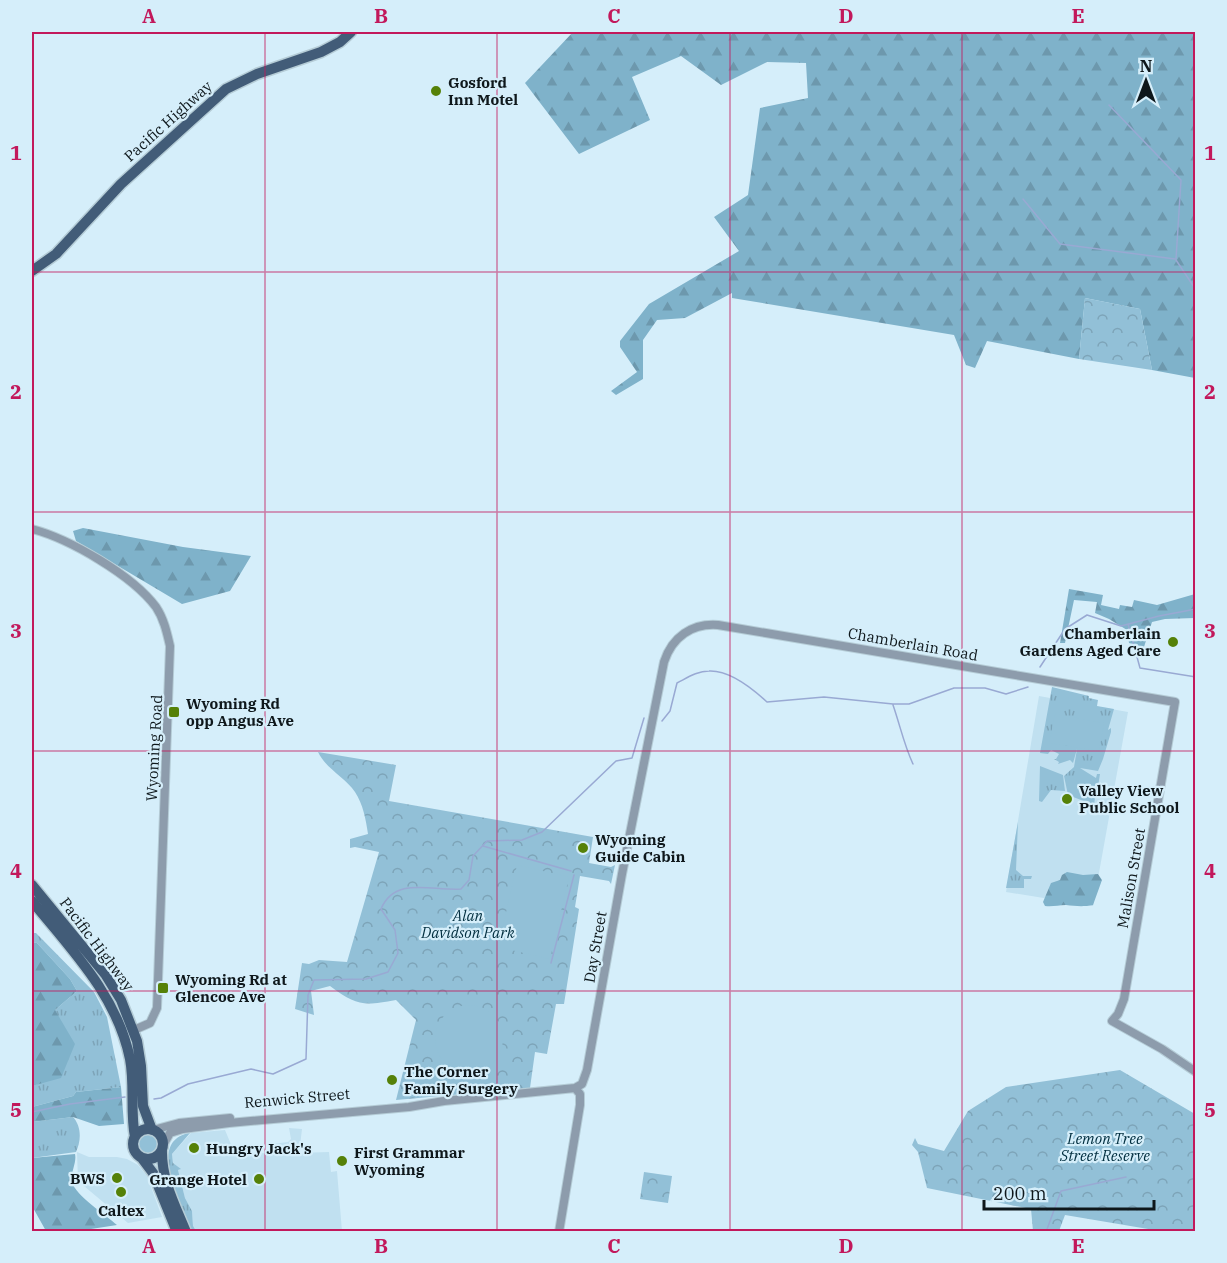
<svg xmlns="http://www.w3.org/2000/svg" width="1227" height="1263" viewBox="0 0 1227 1263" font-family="'IBM Plex Serif',serif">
<defs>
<pattern id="grass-tufts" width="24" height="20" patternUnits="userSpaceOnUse" patternTransform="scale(1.5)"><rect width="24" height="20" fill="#92c0d7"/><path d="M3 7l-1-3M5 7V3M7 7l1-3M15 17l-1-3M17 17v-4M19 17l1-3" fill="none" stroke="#7da4b8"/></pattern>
<pattern id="forest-firs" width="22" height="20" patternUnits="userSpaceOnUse" patternTransform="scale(1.5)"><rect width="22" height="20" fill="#7fb2ca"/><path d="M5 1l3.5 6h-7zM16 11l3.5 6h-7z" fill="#6d98ad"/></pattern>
<pattern id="park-crowns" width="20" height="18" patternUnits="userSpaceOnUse" patternTransform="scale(1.5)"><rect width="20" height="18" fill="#92c0d7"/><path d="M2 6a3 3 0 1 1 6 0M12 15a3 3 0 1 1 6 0" fill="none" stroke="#7da4b8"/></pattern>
</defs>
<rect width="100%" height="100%" fill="#d5eefa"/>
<!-- built -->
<path fill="#c0e0f0" d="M1039 696 1128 712 1093 906 1006 892Z
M289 1128 302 1129 300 1146H295L296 1153 329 1152 331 1172 337 1171 342 1231H196L193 1227 192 1211 185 1198 178 1170 180 1169 173 1163 172 1154 191 1133 225 1130 235 1154 266 1153 271 1144 288 1142 291 1139Z
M77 1152 89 1157H117L127 1159 138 1165 147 1176 162 1217 128 1223 78 1181Z"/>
<!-- grass -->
<path fill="url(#grass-tufts)" d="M1052 687 1089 696V698L1098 700 1097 706 1114 709 1108 730 1111 728V732L1103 759 1098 771 1080 768 1096 778 1097 774H1100L1098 787H1094L1092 794 1088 795 1100 797 1095 798 1094 805 1068 795 1064 776 1074 767 1077 749 1073 763 1070 760 1058 764 1059 762 1054 759H1056L1059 754 1051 750 1048 754 1040 753Z
M1040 766 1063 775 1065 791 1051 790 1042 802 1039 801Z
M1018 822 1016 870 1023 876H1032L1031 879H1024V888H1006Z
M32 933H36L94 992 107 1017 121 1087 76 1092 73 1096 32 1107V1086L43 1082 55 1010 77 991 70 979 37 943 32 942Z
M73 1117C82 1127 81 1141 76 1152L32 1158V1122Z
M190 1133 172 1154 173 1163 181 1169 178 1170 185 1198 192 1211 193 1226 196 1231H192C182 1207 145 1140 190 1133Z"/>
<!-- forest -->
<path fill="url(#forest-firs)" d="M573 32H1195V378L1152 370 1140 309 1085 298 1079 359 987 341 975 368 966 365 954 335 732 298V293L685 318 657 320 643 340V379L616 395 611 391 637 372 620 347V341L649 304 739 251 714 217 748 195 760 108 808 98 806 63 767 62 721 85 681 56 632 77 650 120 579 154 525 83Z
M83 528 183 547 251 556 230 591 182 604 76 541 73 531Z
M1069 589 1103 595 1101 605 1119 609 1120 605 1132 607 1134 600 1157 605 1195 594V618L1165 619 1152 622 1144 647 1129 643 1127 630 1109 619 1095 613 1097 602 1074 600 1065 643H1060Z
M1067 872 1083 875 1098 874 1102 880 1093 905C1083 907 1075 906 1066 905 1058 905 1053 907 1045 906L1043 902 1051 883 1060 880 1062 875Z
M32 942 37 943 70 979 77 991 55 1010 75 1044 61 1078 32 1086Z
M121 1087 124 1124 99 1126 73 1117 32 1122V1107L73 1096 76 1092Z
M75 1154C77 1163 70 1173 72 1182 75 1195 107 1216 117 1225L78 1231H46L32 1206V1158Z"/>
<!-- park -->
<path fill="url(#park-crowns)" d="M1085 298 1140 309 1152 370 1079 359Z
M318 752 396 765 389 801 593 837 589 863 611 867 615 865 611 884 609 881 580 876 575 907 579 909 564 1004H556L547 1054 535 1052 530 1088 396 1100 416 1020 396 1000C363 1006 357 1006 330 986L311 991 314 1015 295 1009 302 963 309 964 319 960 347 962 379 852 355 847 350 848V839L368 834C366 820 363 804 355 792 345 777 326 769 318 752Z
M1120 1070 1195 1114V1231H1160L1065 1215 1059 1231H1033L1031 1209 927 1188 918 1152 912 1145 915 1138 918 1144 944 1151 968 1111 1006 1087Z
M644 1172 672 1176 668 1203 640 1199Z"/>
<!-- garden -->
<path fill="#92c0d7" d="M1055 714 1104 723 1099 751 1049 743Z
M517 865 569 877 550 959 498 947Z
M435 1039a34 34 0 1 1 68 0a34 34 0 1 1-68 0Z
M139 1144a9 9 0 1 1 18 0a9 9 0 1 1-18 0Z"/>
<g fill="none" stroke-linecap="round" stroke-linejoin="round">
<!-- stream -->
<path stroke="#99a9d3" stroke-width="1.5" d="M1109 105 1181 180 1176 259
M1023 199 1060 244 1175 259
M1176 260 1196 290
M1128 624 1140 668 1196 677
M1040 667 1065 629 1087 615 1121 626 1159 616 1196 609
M893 705C900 725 904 745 913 764
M662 721 670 711 677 683C687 678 697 671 709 671 729 670 753 689 767 702L824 697 893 704H909L954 688H985L1006 694 1028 687
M483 846 571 871
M551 963 574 875
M154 1099 161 1098 188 1084 251 1069 273 1074 306 1059 308 995 314 980 366 979 388 972 398 953 395 930 381 909C395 876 431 891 461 889L469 880 473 856 487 841 522 840 542 832 616 761 632 758 644 718
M32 1112 70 1104 125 1097
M1046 1232 1061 1191 1126 1177"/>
<!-- minor casing -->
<g stroke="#b5ccd6" stroke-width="10">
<path id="minor" d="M32 529C70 539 132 575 156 607 164 619 167 633 170 646L157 1008 150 1023 134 1030
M153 1130 179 1123 230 1118
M162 1147 170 1133 183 1129 229 1123 409 1107 444 1101 575 1088
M559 1232 580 1105V1094L575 1088 582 1084 587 1070 622 874 664 662C672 637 692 623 718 625L1175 702 1124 999 1118 1014 1112 1021 1162 1049 1196 1072"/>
</g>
<!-- major casing -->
<g stroke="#b5ccd6" stroke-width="13">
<path id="major" d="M32 271 56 254 121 184 226 89 257 74 321 52 340 42 351 32
M32 885 105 974 121 1000 137 1041 141 1066 143 1106 152 1130
M32 901C71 949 117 995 130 1059 135 1085 130 1112 135 1137
M133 1144a15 15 0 1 1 30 0a15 15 0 1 1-30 0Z
M162 1149C161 1179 175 1205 186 1232
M141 1157 153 1173 177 1232"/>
</g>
<!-- minor -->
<use href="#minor" stroke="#8d9cac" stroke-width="8"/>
<!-- major -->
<use href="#major" stroke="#425c78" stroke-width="10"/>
<!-- rail casing -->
<g stroke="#778890" stroke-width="4">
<path id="rail" d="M32 1229 33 1232"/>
</g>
<!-- rail -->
<use href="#rail" stroke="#d5eefa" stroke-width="1.5" stroke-dasharray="4.5" stroke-linecap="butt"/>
</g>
<!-- grid -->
<path fill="none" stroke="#c2185b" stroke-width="1.5" stroke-opacity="0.55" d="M265 32V1232M497 32V1232M730 32V1232M962 32V1232M32 272H1196M32 512H1196M32 751H1196M32 991H1196"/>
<!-- markers -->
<g fill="#558108" stroke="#d5eefa" stroke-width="2">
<circle cx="436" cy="91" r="6"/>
<circle cx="1173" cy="642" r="6"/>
<rect x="168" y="706" width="12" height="12" rx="3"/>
<circle cx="1067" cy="799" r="6"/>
<circle cx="583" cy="848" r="6"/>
<rect x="157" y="982" width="12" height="12" rx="3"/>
<circle cx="392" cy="1080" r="6"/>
<circle cx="194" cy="1148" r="6"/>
<circle cx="342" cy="1161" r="6"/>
<circle cx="117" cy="1178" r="6"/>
<circle cx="259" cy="1179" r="6"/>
<circle cx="121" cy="1192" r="6"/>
</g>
<g text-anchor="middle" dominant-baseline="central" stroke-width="4.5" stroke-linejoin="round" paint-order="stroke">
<!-- poi labels -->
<g font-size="15" font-weight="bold" fill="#0e171b" stroke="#d5eefa" text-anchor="start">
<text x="448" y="82">Gosford<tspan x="448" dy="17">Inn Motel</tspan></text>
<text x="1161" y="633" text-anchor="end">Chamberlain<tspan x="1161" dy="17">Gardens Aged Care</tspan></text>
<text x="186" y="703">Wyoming Rd<tspan x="186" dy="17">opp Angus Ave</tspan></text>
<text x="1079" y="790">Valley View<tspan x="1079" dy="17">Public School</tspan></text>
<text x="595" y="839">Wyoming<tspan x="595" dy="17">Guide Cabin</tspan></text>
<text x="175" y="979">Wyoming Rd at<tspan x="175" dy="17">Glencoe Ave</tspan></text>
<text x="404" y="1071">The Corner<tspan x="404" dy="17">Family Surgery</tspan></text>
<text x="206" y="1148">Hungry Jack's</text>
<text x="354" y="1152">First Grammar<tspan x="354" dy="17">Wyoming</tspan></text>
<text x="105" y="1178" text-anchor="end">BWS</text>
<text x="247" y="1179" text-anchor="end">Grange Hotel</text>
<text x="121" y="1210" text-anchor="middle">Caltex</text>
</g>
<!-- street labels -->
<g font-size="15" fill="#0e171b" stroke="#d5eefa">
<text transform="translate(168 121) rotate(-42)">Pacific Highway</text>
<text transform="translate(913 644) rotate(10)">Chamberlain Road</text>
<text transform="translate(154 748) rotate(-87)">Wyoming Road</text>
<text transform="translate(1131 878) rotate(-80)">Malison Street</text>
<text transform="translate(97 944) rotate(53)">Pacific Highway</text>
<text transform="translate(595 947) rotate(-80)">Day Street</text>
<text transform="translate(297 1098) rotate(-5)">Renwick Street</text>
</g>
<!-- park labels -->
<g font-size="15" font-style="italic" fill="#002e3f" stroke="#d5eefa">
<text x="468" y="915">Alan<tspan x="468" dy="17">Davidson Park</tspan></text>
<text x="1105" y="1138">Lemon Tree<tspan x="1105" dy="17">Street Reserve</tspan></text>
</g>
</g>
<!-- border -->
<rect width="1227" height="1263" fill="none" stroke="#d5eefa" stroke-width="66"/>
<!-- north arrow -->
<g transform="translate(1146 81)" stroke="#d5eefa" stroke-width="4.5" paint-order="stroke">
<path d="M0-4.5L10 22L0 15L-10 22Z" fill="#0e171b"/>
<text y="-9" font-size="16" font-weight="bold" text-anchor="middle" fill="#0e171b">N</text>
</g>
<!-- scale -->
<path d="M984 1200v9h170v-9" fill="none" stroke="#0e171b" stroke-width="3"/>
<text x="993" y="1200" font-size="18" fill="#0e171b" stroke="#d5eefa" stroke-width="4.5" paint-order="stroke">200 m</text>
<rect x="33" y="33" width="1161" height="1197" fill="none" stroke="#c2185b" stroke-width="2"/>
<g font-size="20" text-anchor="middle" font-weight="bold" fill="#c2185b">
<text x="149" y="23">A</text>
<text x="381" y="23">B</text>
<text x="614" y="23">C</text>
<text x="846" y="23">D</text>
<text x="1078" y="23">E</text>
<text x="16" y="160">1</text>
<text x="1210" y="160">1</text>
<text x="16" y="399">2</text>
<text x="1210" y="399">2</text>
<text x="16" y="638">3</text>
<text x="1210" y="638">3</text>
<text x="16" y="878">4</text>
<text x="1210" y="878">4</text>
<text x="16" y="1117">5</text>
<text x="1210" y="1117">5</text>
<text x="149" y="1253">A</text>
<text x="381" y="1253">B</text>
<text x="614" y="1253">C</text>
<text x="846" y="1253">D</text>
<text x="1078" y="1253">E</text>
</g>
</svg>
